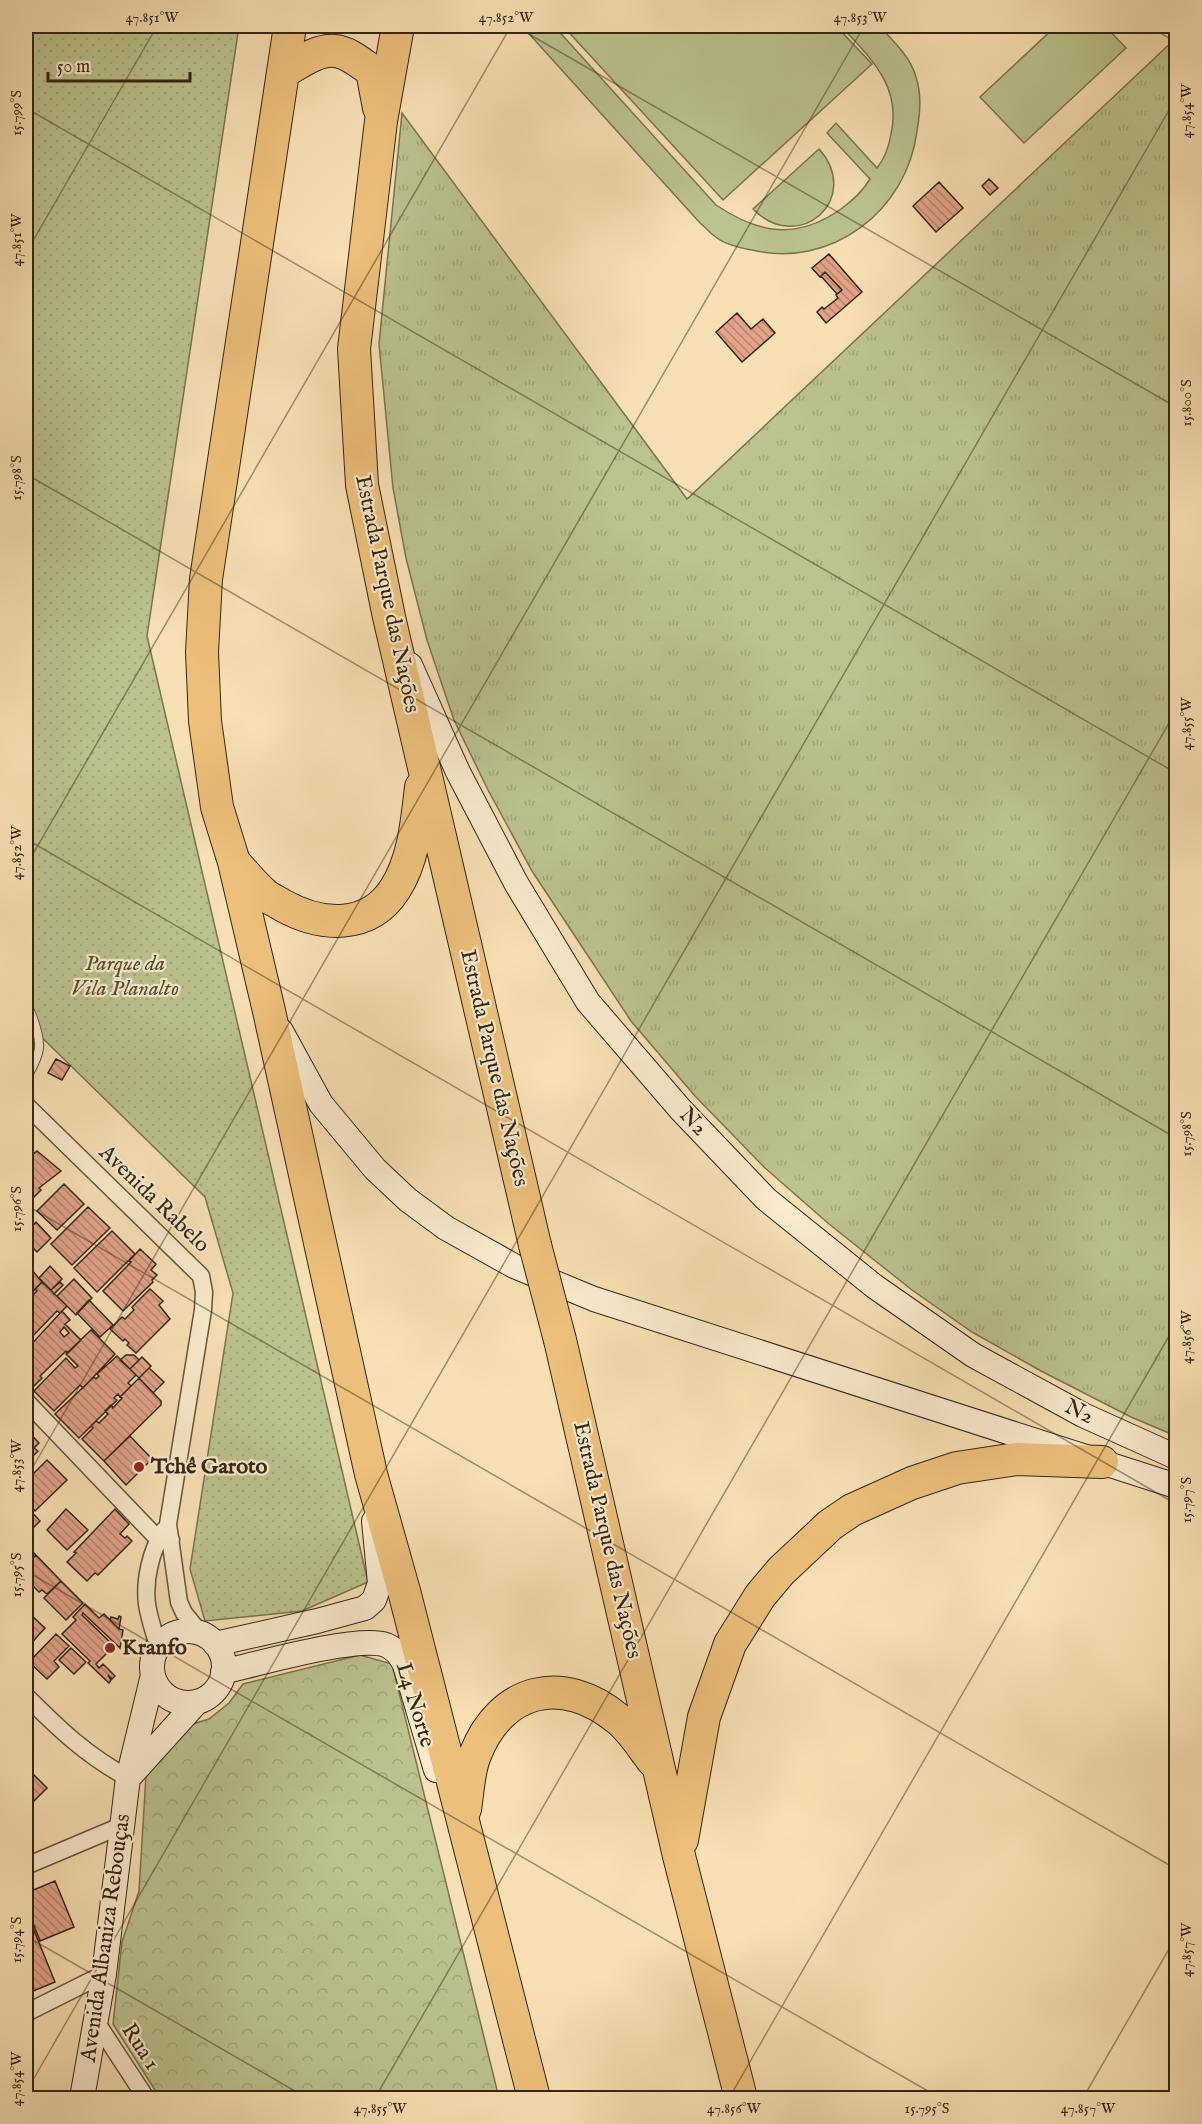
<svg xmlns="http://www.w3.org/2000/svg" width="1202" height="2124" viewBox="0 0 1202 2124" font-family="'IM FELL English',serif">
<defs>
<pattern id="grass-tufts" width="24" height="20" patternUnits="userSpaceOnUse" patternTransform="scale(1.5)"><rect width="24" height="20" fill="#bbc38f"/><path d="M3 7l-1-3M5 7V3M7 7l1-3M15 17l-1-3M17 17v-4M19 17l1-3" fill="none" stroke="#a1a77a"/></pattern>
<pattern id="forest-crowns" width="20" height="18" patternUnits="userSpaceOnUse" patternTransform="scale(1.5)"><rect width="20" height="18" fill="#bbc38f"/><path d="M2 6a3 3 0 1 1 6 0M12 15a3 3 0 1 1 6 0" fill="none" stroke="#a1a77a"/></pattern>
<pattern id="park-dots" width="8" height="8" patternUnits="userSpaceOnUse" patternTransform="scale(1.5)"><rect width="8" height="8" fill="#bbc38f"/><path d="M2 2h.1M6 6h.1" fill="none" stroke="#a1a77a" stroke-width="1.8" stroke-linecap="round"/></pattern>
<pattern id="building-back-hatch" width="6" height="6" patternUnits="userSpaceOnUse" patternTransform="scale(1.5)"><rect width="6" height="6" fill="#e2a388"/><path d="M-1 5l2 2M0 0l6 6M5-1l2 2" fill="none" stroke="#b8856e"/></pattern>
</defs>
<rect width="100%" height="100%" fill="#f8e0b4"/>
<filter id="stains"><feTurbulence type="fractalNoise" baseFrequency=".00333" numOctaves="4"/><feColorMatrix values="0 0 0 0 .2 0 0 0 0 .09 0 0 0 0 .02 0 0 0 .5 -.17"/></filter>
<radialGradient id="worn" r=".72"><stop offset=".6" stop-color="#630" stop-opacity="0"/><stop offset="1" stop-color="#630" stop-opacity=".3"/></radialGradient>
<!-- grass -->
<path fill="url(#grass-tufts)" stroke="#78744e" stroke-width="1.5" d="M1176 38V1436L1131 1417 1041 1371 972 1332 912 1290 829 1224 765 1168 695 1096 631 1021 532 871 488 790 454 720 427 640 406 558 393 488 379 344 402 113 687 499Z"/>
<!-- forest -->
<path fill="url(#forest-crowns)" stroke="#78744e" stroke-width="1.5" d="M360 1655 392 1664 499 2098H160L113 2024 122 1942 139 1891 146 1775 186 1726 209 1719 229 1703 243 1684Z"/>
<!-- park -->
<path fill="url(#park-dots)" stroke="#78744e" stroke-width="1.5" d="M26 26H239L147 636 368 1582 302 1611 205 1621 190 1569 233 1293 205 1197 26 1022Z"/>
<!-- pitch -->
<path fill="#bbc38f" stroke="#78744e" stroke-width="1.5" d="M522 26H554L716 205C759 234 797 240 841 209 852 201 863 191 870 179L827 133 836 123 877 168C885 158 889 146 891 134 902 86 870 58 841 26H879C893 41 910 56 916 77 922 96 920 113 917 131 907 211 831 269 752 250 741 248 726 245 717 238 711 234 706 228 700 223Z
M563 26H836L872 64 723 200Z
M1056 26H1105L1126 48 1024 143 980 97Z
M819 149C863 198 799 256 753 209Z"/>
<!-- building -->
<path fill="url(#building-back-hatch)" stroke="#35250e" stroke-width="1.5" fill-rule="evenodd" d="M989 179 998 188 990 195 982 186Z
M939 182 963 208 936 232 913 206Z
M829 254 862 292 826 323 817 312 822 307 824 309 838 298 836 295 842 290 825 272 820 277 812 268Z
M825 272 842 290 837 294 821 276Z
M737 313 751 329 763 319 775 333 742 362 716 332Z
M56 1059 70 1066 62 1080 48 1073Z
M26 1123 33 1132 29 1136 32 1139 26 1146Z
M37 1151 61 1171 39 1188 41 1190 33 1198 26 1189V1160Z
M64 1184 84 1204 57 1230 37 1211Z
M88 1207 110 1228 72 1265 51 1244Z
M36 1222 51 1238 37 1252 26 1241V1233Z
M112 1231 135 1254 97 1292 74 1268Z
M140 1249 156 1264 151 1270 157 1275 152 1280 153 1282 123 1311 103 1291 131 1262 129 1261Z
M26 1263 42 1282 26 1299V1276L28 1274 26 1272Z
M50 1266 62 1279 51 1290 39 1278Z
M74 1279 92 1298 76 1315 57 1296Z
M42 1282 67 1306 60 1313 57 1311 26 1343V1302L37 1291 35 1289Z
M60 1282 63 1285 54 1294 51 1290Z
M150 1289 163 1301 159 1305 170 1319 136 1353 127 1345 129 1343 125 1339 123 1341 110 1329 122 1317 125 1319 134 1310 132 1307Z
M89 1300 113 1325 100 1337 77 1313Z
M62 1311 70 1320 65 1324 81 1340 68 1353 66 1351 40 1376 42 1378 32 1388 26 1382 31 1376 26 1371V1350ZM64 1327 69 1333 64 1337 60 1332Z
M91 1330 115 1354 83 1388 80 1385 54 1411 34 1391 66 1358 75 1368 78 1366 66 1354Z
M126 1355H134L139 1360 130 1369 120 1360Z
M117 1356 136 1375 128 1383 131 1386 120 1397 118 1394 114 1398 117 1400 79 1438 55 1414 94 1377 96 1379 99 1376 97 1374Z
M142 1357 151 1366 139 1378 130 1369Z
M149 1368 164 1382 153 1393 139 1378Z
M139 1378 161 1401V1405L104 1461 82 1439 93 1428 91 1426 96 1421 99 1423 108 1414 105 1411 111 1405 113 1408 122 1398 120 1397Z
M26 1429 39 1443 34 1448 38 1451 26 1463Z
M130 1436 152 1459 126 1485 104 1461Z
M47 1460 67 1480 35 1511 26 1501V1481Z
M26 1506 40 1521 33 1528 30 1525 29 1526 32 1529 28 1532 26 1530Z
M66 1509 88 1530 67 1550 47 1530Z
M115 1509 129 1524 120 1534 125 1538 127 1536 132 1541 98 1575 95 1573 87 1581 67 1562 76 1553 74 1552Z
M26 1545 36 1555 26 1566Z
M36 1555 61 1581 47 1594 42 1590 39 1592 27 1580 32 1573 27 1578 26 1577V1566Z
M61 1581 83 1603 66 1620 44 1598Z
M85 1604 99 1618 104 1614 119 1629 123 1630 120 1648 83 1613 82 1615 114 1646 96 1664 99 1668 103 1664 115 1676 112 1679 108 1675 111 1680 109 1683 88 1663 90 1661 62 1634 76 1620 73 1617Z
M29 1613 45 1628 26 1649V1617Z
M119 1616 121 1617 119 1629 110 1620 111 1617 118 1619Z
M56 1634 69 1646 54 1661 59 1667 47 1679 29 1662Z
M71 1648 86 1662 74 1674 59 1660Z
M26 1767 47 1788 26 1809Z
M55 1881 74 1927 40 1941 26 1905V1893Z
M26 1917 29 1924 31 1923 55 1982 26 1994Z"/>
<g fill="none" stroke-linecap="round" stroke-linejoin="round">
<!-- lane casing -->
<g stroke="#665438" stroke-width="10">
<path id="lane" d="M26 1003C32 1013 40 1036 39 1048 38 1059 31 1070 26 1079"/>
</g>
<!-- street casing -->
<g stroke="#665438" stroke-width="19">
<path id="street" d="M26 1105 201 1276 204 1292 203 1310 168 1524 179 1602 184 1613 201 1634
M26 1401 158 1539 171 1540
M158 1646C154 1632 149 1618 147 1604 144 1580 151 1550 164 1530
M26 1696C59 1729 86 1755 128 1778
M26 1866 123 1825
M26 2013 104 1974
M95 2020 146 2098"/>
</g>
<!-- secondary casing -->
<g stroke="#35250e" stroke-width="26">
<path id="secondary" d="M410 665 458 772 516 883 588 1002 681 1110 766 1199 874 1286 973 1355 1083 1415 1176 1457
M281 1031 321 1104 375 1169 408 1200 446 1228 514 1266 594 1299 1176 1486
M152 1667a36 36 0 1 1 72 0a36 36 0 1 1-72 0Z
M215 1644 317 1621 365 1608 374 1600 380 1583 374 1521
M223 1672C257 1664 358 1635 386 1645 396 1649 401 1656 405 1665L436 1770
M132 1774 197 1702
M82 2098 104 1974 128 1778 153 1675"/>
</g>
<!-- highway casing -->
<g stroke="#35250e" stroke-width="34">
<path id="highway" d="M290 26 206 579 202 652 205 721 217 807 234 862 269 1011 371 1474 404 1591 534 2098
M398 26 381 121 354 349 362 485 389 617 535 1245
M283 72C298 64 317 49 335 51 348 52 362 64 372 71L379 108
M235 863C244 873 253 884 263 893 268 898 276 901 282 905 321 927 369 930 395 889 414 860 417 821 421 787
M560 1340 679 1856 741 2098
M465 1809C468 1792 468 1772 475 1755 501 1688 563 1673 618 1719 632 1730 642 1747 653 1761
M682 1840 704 1717 730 1644 760 1596 781 1571 830 1525 852 1510 912 1483 957 1468 1016 1459 1102 1462"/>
</g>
<!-- lane -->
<use href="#lane" stroke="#faebce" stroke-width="8"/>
<!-- street -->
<use href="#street" stroke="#faebce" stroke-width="16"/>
<!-- secondary -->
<use href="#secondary" stroke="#faebce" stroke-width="24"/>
<!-- highway -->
<use href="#highway" stroke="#ecc07a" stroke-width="32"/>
<!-- highway-bridge casing -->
<g stroke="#35250e" stroke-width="34" stroke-linecap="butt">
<path id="highway-bridge" d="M535 1245 560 1340"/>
</g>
<!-- highway-bridge -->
<use href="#highway-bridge" stroke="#ecc07a" stroke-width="32"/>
</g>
<!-- ticks -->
<path fill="none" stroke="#35250e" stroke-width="1.5" stroke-opacity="0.45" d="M515 26 1176 407M1148 26 1176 42M26 108 1176 773M26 253 157 26M26 474 1176 1138M26 839 1176 1504M26 866 511 26M26 1205 1176 1869M26 1479 864 26M26 1571 940 2098M26 1936 307 2098M26 2092 1176 98M375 2098 1176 711M729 2098 1176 1324M1083 2098 1176 1937"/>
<!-- markers -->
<g fill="#8f2418" stroke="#faebce" stroke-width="2">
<circle cx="139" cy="1467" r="6"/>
<circle cx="110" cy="1648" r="6"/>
</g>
<g text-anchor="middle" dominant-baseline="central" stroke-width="4.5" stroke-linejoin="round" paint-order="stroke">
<!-- street labels -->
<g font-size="22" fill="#35250e" stroke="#faebce">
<text transform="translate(387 594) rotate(78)">Estrada Parque das Nações</text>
<text transform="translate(494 1068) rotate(77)">Estrada Parque das Nações</text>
<text transform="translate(693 1122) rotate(47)">N2</text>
<text transform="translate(154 1199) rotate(44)">Avenida Rabelo</text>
<text transform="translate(1079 1412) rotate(27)">N2</text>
<text transform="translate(607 1540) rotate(77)">Estrada Parque das Nações</text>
<text transform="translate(415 1705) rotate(73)">L4 Norte</text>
<text transform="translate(106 1938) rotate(-82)">Avenida Albaniza Rebouças</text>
<text transform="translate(140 2047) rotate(57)">Rua 1</text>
</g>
<!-- park labels -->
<g font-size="22" font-style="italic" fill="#564c2e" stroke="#faebce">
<text x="125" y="964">Parque da<tspan x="125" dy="25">Vila Planalto</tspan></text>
</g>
<!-- poi labels -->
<g font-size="22" font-weight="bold" fill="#35250e" stroke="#faebce" text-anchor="start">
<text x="151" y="1467">Tchê Garoto</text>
<text x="122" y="1648">Kranfo</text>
</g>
</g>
<!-- margin -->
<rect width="1202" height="2124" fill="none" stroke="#f8e0b4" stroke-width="66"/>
<!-- scale -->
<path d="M48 72v9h142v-9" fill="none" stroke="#35250e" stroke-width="3"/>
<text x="57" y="72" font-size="18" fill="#35250e" stroke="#faebce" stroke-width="4.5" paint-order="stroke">50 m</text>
<rect x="33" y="33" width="1136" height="2058" fill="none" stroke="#35250e" stroke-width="2"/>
<g font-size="15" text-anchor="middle" fill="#35250e">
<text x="152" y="22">47.851°W</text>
<text x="506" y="22">47.852°W</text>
<text x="860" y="22">47.853°W</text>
<text transform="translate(1186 111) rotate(-90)" y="5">47.854°W</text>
<text transform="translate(16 113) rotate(-90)" y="5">15.799°S</text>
<text transform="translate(16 240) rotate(-90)" y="5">47.851°W</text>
<text transform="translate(1186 403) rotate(-90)" y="5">15.800°S</text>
<text transform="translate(16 478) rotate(-90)" y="5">15.798°S</text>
<text transform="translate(1186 724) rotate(-90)" y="5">47.855°W</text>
<text transform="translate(16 853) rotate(-90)" y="5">47.852°W</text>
<text transform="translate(1186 1134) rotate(-90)" y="5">15.798°S</text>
<text transform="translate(16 1209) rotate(-90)" y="5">15.796°S</text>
<text transform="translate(1186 1337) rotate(-90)" y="5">47.856°W</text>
<text transform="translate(16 1466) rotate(-90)" y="5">47.853°W</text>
<text transform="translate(1186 1500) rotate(-90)" y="5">15.797°S</text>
<text transform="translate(16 1575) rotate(-90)" y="5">15.795°S</text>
<text transform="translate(16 1940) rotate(-90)" y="5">15.794°S</text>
<text transform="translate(1186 1950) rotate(-90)" y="5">47.857°W</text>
<text transform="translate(16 2079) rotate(-90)" y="5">47.854°W</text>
<text x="380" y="2113">47.855°W</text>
<text x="734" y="2113">47.856°W</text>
<text x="927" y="2113">15.795°S</text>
<text x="1088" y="2113">47.857°W</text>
</g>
<rect width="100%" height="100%" filter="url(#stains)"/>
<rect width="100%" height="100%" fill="url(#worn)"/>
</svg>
